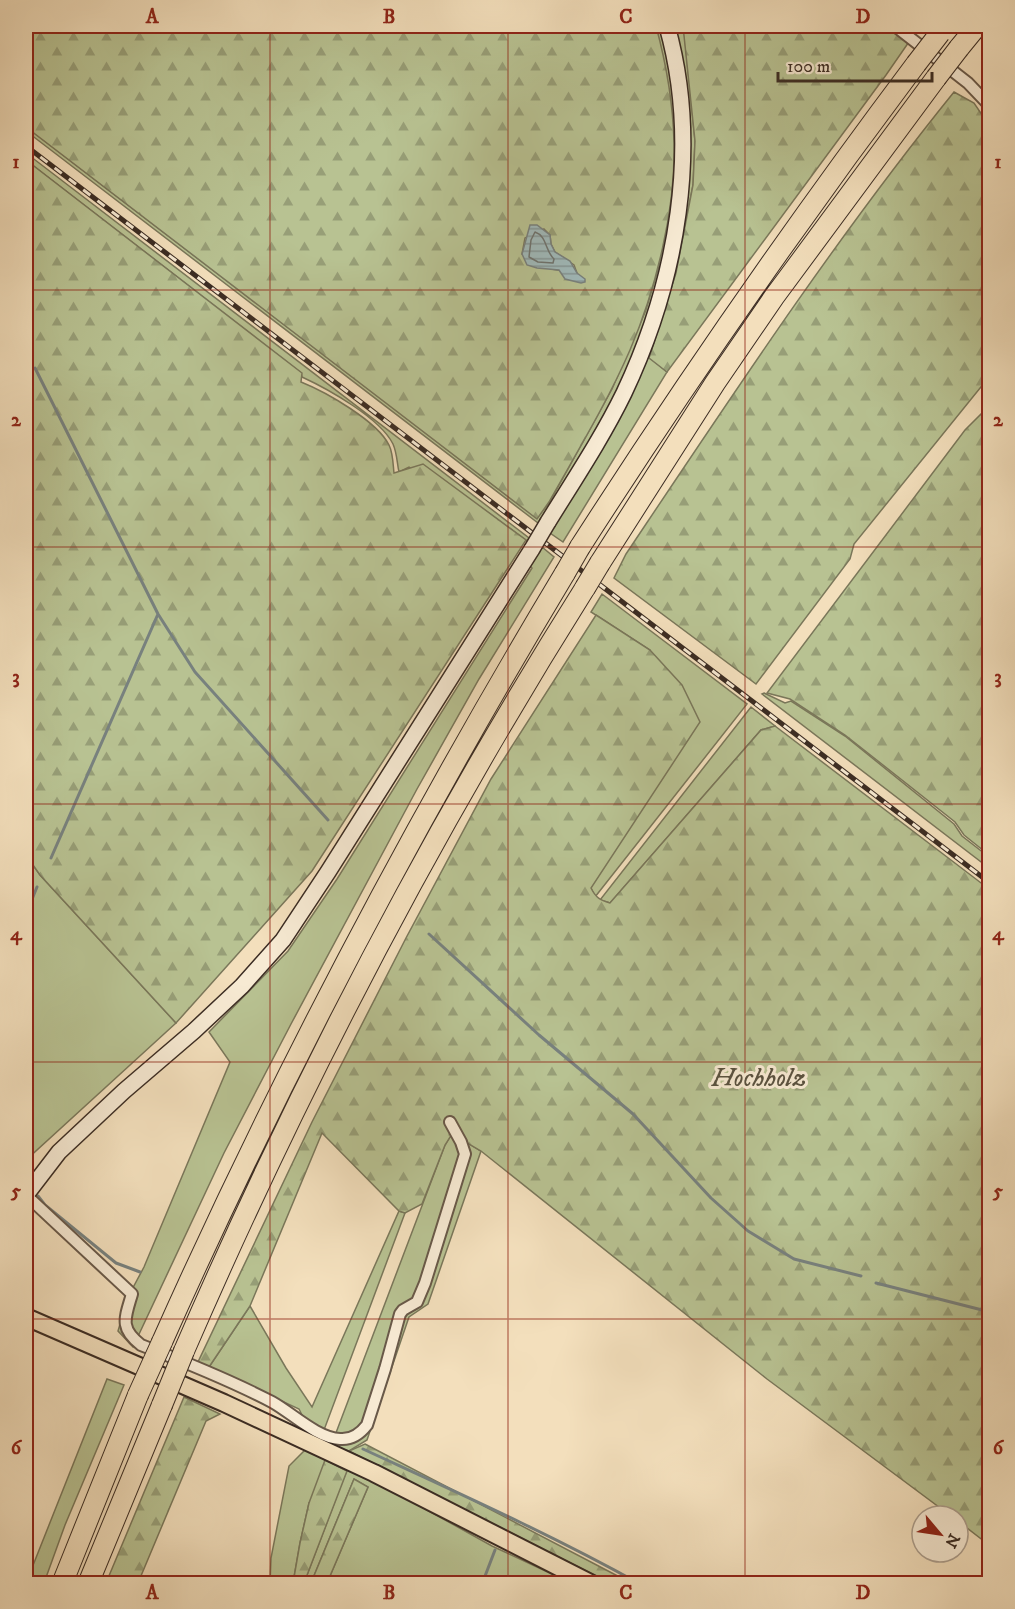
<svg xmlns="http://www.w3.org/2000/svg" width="1015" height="1609" viewBox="0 0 1015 1609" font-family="'IM FELL DW Pica',serif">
<defs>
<pattern id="forest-firs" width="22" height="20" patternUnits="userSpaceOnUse" patternTransform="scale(1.5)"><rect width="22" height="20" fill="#b8c292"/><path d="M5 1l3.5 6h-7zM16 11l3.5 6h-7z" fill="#979e77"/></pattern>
<pattern id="water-rules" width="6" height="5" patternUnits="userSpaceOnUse" patternTransform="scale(1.5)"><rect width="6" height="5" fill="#a0babb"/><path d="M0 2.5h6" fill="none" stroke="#849798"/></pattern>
</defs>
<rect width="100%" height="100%" fill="#f3dfbc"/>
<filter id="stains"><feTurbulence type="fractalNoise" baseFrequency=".00333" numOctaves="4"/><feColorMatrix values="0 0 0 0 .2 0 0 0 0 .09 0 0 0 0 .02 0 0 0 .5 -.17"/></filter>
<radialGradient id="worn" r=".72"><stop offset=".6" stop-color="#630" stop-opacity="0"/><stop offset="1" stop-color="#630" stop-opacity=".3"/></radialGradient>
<!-- green -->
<path fill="#b8c292" stroke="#7a775a" stroke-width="1.5" d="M656 26H662C669 64 676 103 677 143 677 213 661 286 636 351 615 404 579 457 550 507L549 506 538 523 26 131V127L537 518 549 503 612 389 646 310 658 269 666 225 658 35Z
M674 26H683L684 29 695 141 693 185 676 273 649 357 667 372 563 542 550 533 627 397 682 228Z
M26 153 529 538 527 541 480 507 409 467 399 472C397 463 397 453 393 444 380 418 328 389 302 377L301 373 26 160Z
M542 547 554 557 479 679 417 789 291 1024 224 1153 133 1347 118 1331 128 1297 144 1267 230 1062 209 1032 288 951 337 879 532 568 530 566Z
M602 594 747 704 595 897 591 888 650 650 591 612Z
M764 693 785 703 791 701 845 736 954 824 962 836 989 857V868L762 694Z
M751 707 775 726 761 730 610 903 600 900Z
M26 855 40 875 176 1023 26 1160Z
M452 1133 481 1151 428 1304 409 1317 367 1440 349 1451 331 1446 445 1145Z
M399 1211 405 1213 324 1430 304 1419 299 1409 209 1367 250 1306 286 1368 312 1407Z
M107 1379 124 1385 65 1525 44 1583H26Z
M307 1448 325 1460 371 1479 492 1546 571 1583H327L368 1487 354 1479 311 1583H304L346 1472 309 1503 300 1543 293 1583 270 1584 271 1558 289 1466Z"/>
<!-- forest -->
<path fill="url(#forest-firs)" stroke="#7a775a" stroke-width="1.5" fill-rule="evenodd" d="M26 26H656C666 63 673 103 674 142 676 209 656 289 630 350 607 403 577 452 549 502L537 519 26 127ZM544 229 550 235 551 244 555 252 574 265 577 273 551 269 522 254 525 238Z
M683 26H920L886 75 667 372 649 358 676 273 693 185 695 141Z
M954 92 974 103 989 125V377L854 544 850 559 756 684 614 578 626 554C731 397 835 239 954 92Z
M26 160 302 373 301 382C326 392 377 421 389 445 393 453 393 464 394 473L423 464 526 540 312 871 176 1023 40 875 26 855Z
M989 402V855L964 835 955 822 845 735 790 699 767 693 965 430 983 412Z
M596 615 650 650 682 685 700 722 591 888C596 898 600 900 610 903L761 730 775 726 989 889V1545L958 1521V1516H951L767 1379 481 1151 452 1134 445 1145 422 1204 405 1213 399 1211 322 1133 250 1306 209 1367 198 1362 312 1122 406 938 491 779Z
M184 1397 220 1414 206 1421 138 1583H106Z
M365 1444 610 1572 631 1583H610L349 1451Z
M325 1460 347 1471 304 1583H293L300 1543 309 1503Z
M354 1479 368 1487 327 1583H311Z"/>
<!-- water -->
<path fill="url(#water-rules)" stroke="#78817e" stroke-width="1.5" d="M530 225H537L550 235 551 244 555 252 570 261 577 273 585 279V282L581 283 565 279 559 270 537 268 527 265 522 254Z"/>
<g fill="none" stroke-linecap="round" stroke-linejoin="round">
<!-- shore -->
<path stroke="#6e736f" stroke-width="1.5" d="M535 232C547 236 545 251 554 259L553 263 538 262 529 257 531 240Z"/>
<!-- stream -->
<path stroke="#78817e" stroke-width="3" d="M26 347 27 350
M35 368 158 614 195 672 328 820
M51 858 158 614
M26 914 37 887
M429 934 539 1035 633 1114 711 1198 748 1231 794 1259 861 1276
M38 1196 45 1205 116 1263 140 1272
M876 1283 990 1312
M363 1449C456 1492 550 1534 640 1584
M482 1584 495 1550"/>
<!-- street casing -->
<g stroke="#695949" stroke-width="14">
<path id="street" d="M895 26 968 83 990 106
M26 1195 132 1294C125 1318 119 1328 141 1345 185 1362 230 1380 272 1402 292 1413 317 1438 340 1439 351 1440 360 1434 367 1425L385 1369 400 1314 403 1310 417 1302 425 1283 465 1154 461 1142 450 1122"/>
</g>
<!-- secondary casing -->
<g stroke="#3b2c23" stroke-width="18">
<path id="secondary" d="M548 522C574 480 602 438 624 393 677 281 701 147 667 26
M26 1195 59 1152 124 1091 194 1031 242 986 283 940 328 872 532 549"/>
</g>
<!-- primary casing -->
<g stroke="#3b2c23" stroke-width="20">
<path id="primary" d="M26 1317 224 1403 374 1473 592 1584"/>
</g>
<!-- highway casing -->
<g stroke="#3b2c23" stroke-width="22">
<path id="highway" d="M959 48 977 26
M580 547C686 382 798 221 916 64
M600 563 715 383 774 297 936 78
M162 1342C280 1077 416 821 565 573
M184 1351C298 1088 432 831 585 588
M62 1584 138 1395
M88 1584 162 1405"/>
</g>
<!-- street -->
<use href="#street" stroke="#f7ead3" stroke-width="10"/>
<!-- secondary -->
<use href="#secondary" stroke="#f7ead3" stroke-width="15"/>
<!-- primary -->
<use href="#primary" stroke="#f3dfbc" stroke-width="16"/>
<!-- highway -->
<use href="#highway" stroke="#f3dfbc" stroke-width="20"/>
<!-- rail casing -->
<g stroke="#3b2c23" stroke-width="5">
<path id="rail" d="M26 146 990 883"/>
</g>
<!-- rail -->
<use href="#rail" stroke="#f7ead3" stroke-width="3" stroke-dasharray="9" stroke-linecap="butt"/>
<!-- secondary-bridge casing -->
<g stroke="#3b2c23" stroke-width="18" stroke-linecap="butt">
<path id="secondary-bridge" d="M532 549 548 522"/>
</g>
<!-- highway-bridge casing -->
<g stroke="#3b2c23" stroke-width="22" stroke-linecap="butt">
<path id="highway-bridge" d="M916 64 940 33
M936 78 959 48
M565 573 580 547
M585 588 600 563
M138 1395 162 1342
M162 1405 184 1351"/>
</g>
<!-- secondary-bridge -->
<use href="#secondary-bridge" stroke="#f7ead3" stroke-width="15"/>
<!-- highway-bridge -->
<use href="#highway-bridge" stroke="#f3dfbc" stroke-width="20"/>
</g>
<!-- grid -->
<path fill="none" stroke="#8f2418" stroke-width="1.5" stroke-opacity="0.55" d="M270 26V1584M508 26V1584M745 26V1584M26 290H990M26 547H990M26 804H990M26 1062H990M26 1319H990"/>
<g text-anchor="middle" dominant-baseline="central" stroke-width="6" stroke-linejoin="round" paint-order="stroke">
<!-- park labels -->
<g font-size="26" font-style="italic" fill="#5a523f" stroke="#f7ead3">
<text x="759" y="1078">Hochholz</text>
</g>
</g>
<!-- margin -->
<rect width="1015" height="1609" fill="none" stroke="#f3dfbc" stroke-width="66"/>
<!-- north arrow -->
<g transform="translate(940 1534) rotate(119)"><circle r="28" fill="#f7ead3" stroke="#ac9e8d" stroke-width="1.5"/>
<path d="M0-4.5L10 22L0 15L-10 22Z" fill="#8f2418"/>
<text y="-9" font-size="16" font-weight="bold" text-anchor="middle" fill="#3b2c23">N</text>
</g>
<!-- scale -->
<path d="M778 72v9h154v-9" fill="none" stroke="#3b2c23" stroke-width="3"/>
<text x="787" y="72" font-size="18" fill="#3b2c23" stroke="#f7ead3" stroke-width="4.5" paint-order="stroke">100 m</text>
<rect x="33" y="33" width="949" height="1543" fill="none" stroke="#8f2418" stroke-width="2"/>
<g font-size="20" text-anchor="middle" font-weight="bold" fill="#8f2418">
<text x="152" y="23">A</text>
<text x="389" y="23">B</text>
<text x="626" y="23">C</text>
<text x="863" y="23">D</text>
<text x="16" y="168">1</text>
<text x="998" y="168">1</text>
<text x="16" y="426">2</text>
<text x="998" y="426">2</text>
<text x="16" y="683">3</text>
<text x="998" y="683">3</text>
<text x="16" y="940">4</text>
<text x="998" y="940">4</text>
<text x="16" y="1197">5</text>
<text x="998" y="1197">5</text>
<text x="16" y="1454">6</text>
<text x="998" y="1454">6</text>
<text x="152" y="1599">A</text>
<text x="389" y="1599">B</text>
<text x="626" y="1599">C</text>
<text x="863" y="1599">D</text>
</g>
<rect width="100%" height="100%" filter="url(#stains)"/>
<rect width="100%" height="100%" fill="url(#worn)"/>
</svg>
